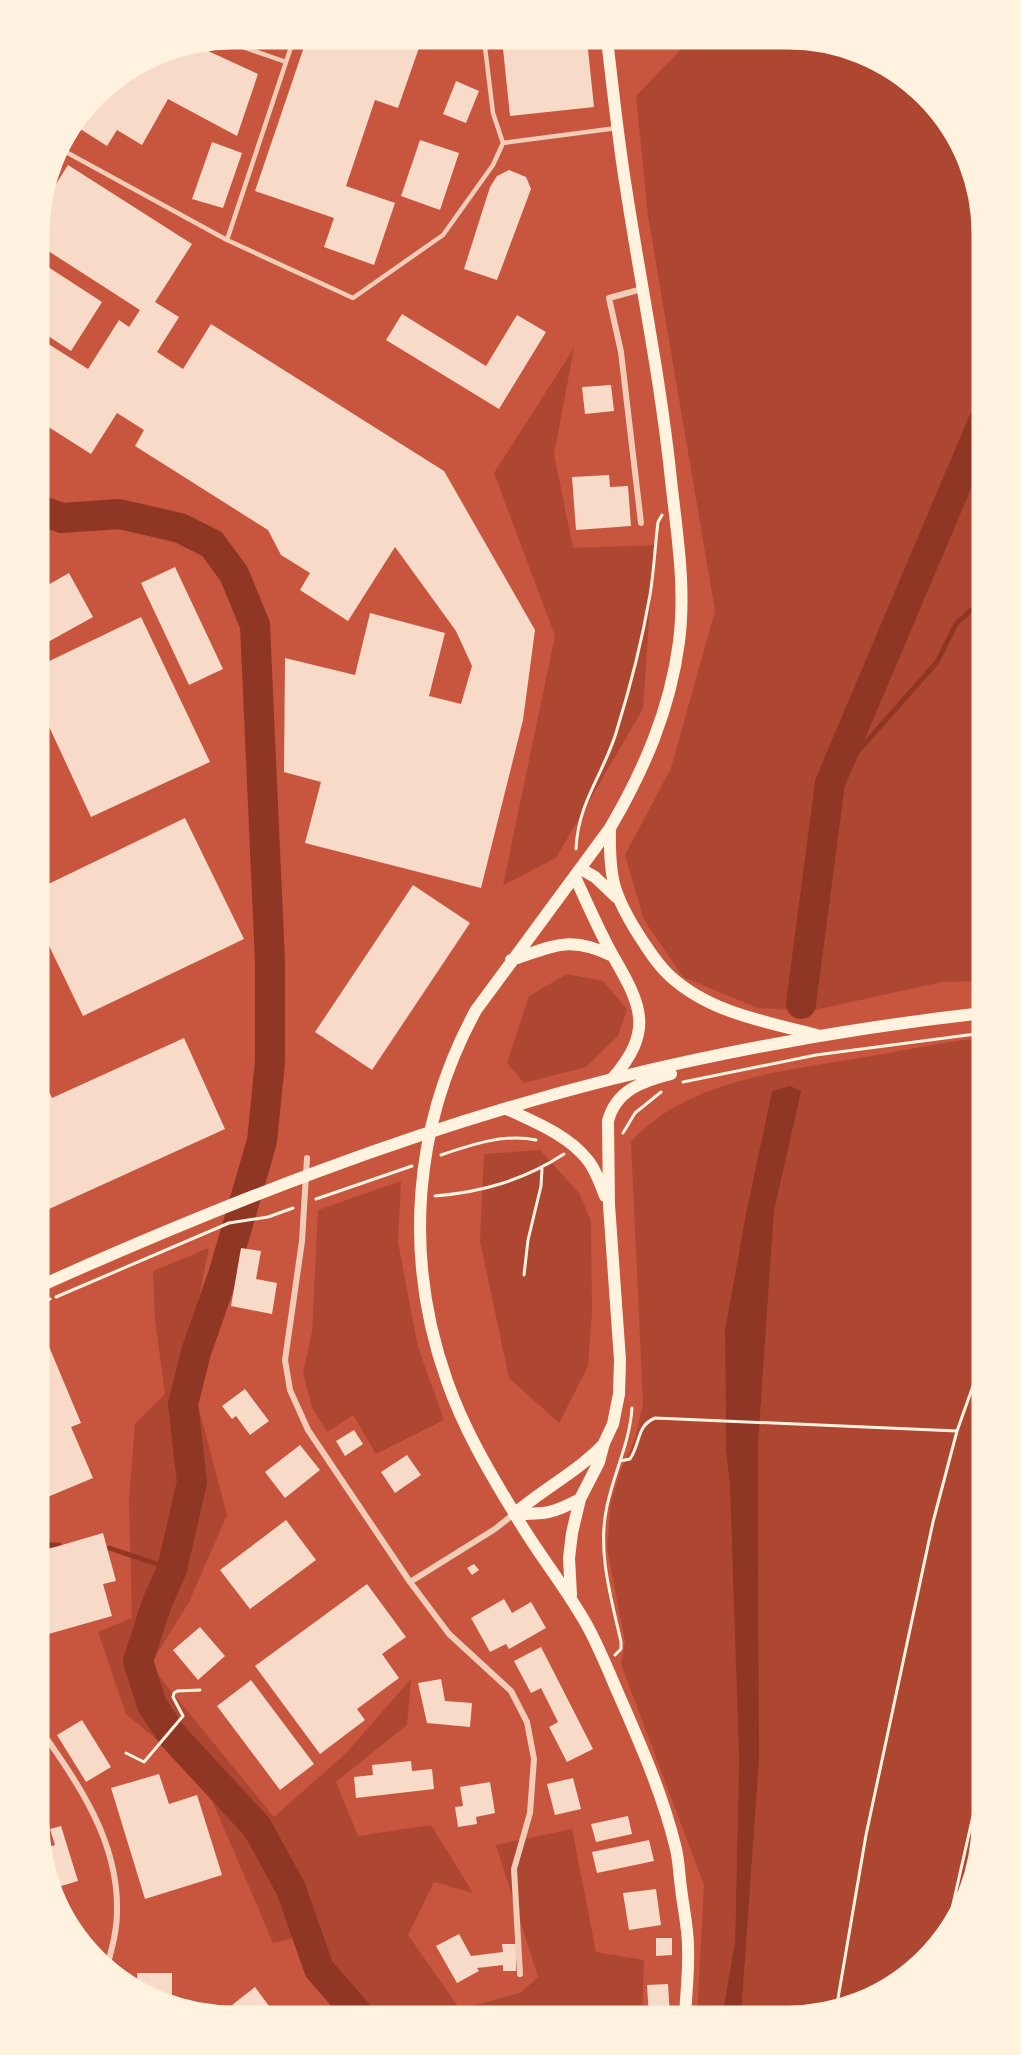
<svg xmlns="http://www.w3.org/2000/svg" width="1021" height="2055" viewBox="0 0 1021 2055" font-family="Cabin,sans-serif">
<rect width="100%" height="100%" fill="#c8553d"/>
<!-- green -->
<path fill="#ae4732" d="M690 40 826 41 917 86 973 170 983 233V981L942 982 810 1011 757 1008 683 977 644 920 625 855 671 768 715 611 648 216 636 96Z
M574 348 554 454 573 548 654 545 643 709 556 858 503 885 555 636 494 473Z
M567 974 603 981 627 1009 618 1036 586 1067 524 1083 507 1063 529 996Z
M983 1038V1835L969 1896 943 1941 897 1984 851 2007 788 2017H741L759 1762 758 1445 774 1211 800 1091H772L746 1213 725 1330 726 1450 730 1489 739 1759 735 1941 722 2017H697L704 1885 621 1664 625 1642 607 1548 611 1502 620 1472 635 1439 643 1404 631 1142C687 1078 792 1070 871 1056 908 1050 946 1041 983 1038Z
M540 1150 579 1193 591 1221 592 1312 588 1366 559 1423 509 1378 480 1241 484 1154Z
M401 1181 398 1242 418 1347 444 1420 376 1454 353 1415 327 1432 312 1407 303 1373 312 1332 318 1210Z
M209 1248 186 1360 227 1515 189 1602 150 1665 274 1817 346 1753 411 1679 407 1725 336 1782 358 1836 431 1825 473 1893 434 1882 408 1935 460 2009 520 1993 538 1977 496 1845 572 1829 596 1952 644 1960 642 2017 339 2016 293 1938 273 1943 207 1789 169 1750 126 1714 98 1632 132 1618 129 1500 135 1424 165 1394 155 1320 153 1271Z"/>
<!-- water -->
<path fill="#8f3625" d="M790 1086 801 1091 774 1211 758 1445 759 1762 741 2017H722L735 1941 739 1759 730 1489 726 1450 725 1330 746 1213 772 1091Z"/>
<g fill="none" stroke-linecap="round" stroke-linejoin="round">
<!-- stream -->
<path stroke="#8f3625" stroke-width="5" d="M830 783 937 662 956 624 983 599
M38 1545H59
M109 1548 172 1569"/>
<!-- river -->
<path stroke="#8f3625" stroke-width="30" d="M39 510 62 518 119 514 180 528 212 544 234 574 255 625 270 962V1062L262 1141 224 1272 196 1352 183 1404 192 1482 172 1569 157 1603 138 1661 152 1705 172 1735 257 1827 291 1889 319 1969 360 2016
M801 1004 830 783 983 422"/>
</g>
<!-- building -->
<path fill="#f7dbc8" d="M307 38 422 39 398 108 375 100 346 186 395 203 374 265 324 247 334 218 255 191Z
M502 39 587 40 594 107 510 116Z
M195 45 258 74 237 136 168 99 142 145 117 130 107 146 74 125 104 86 136 66 143 68 147 59 159 52Z
M456 81 479 91 466 123 443 114Z
M420 140 459 153 440 210 401 196Z
M212 142 242 153 223 208 192 199Z
M68 165 192 244 155 302 179 317 157 352 183 369 211 324 444 471 535 630 523 720 481 888 305 843 321 782 284 772 285 658 355 675 370 613 445 633 429 696 461 704 472 666 456 631 395 547 348 621 300 590 310 573 281 555 268 530 135 446 144 430 117 413 91 454 39 421V404L49 388 39 382V338L88 369 119 320 129 327 140 310 39 245V211Z
M509 170 526 177 531 189 497 280 464 269 490 187 497 176Z
M39 261 102 302 71 351 39 330Z
M402 314 486 366 517 315 546 332 499 409 386 340Z
M611 385 614 411 585 414 582 387Z
M609 475 610 487 628 486 631 526 576 530 572 477Z
M175 567 223 669 189 685 141 583Z
M69 573 93 617 39 647V590Z
M141 617 210 762 91 817 39 705V666Z
M185 818 244 939 83 1016 38 923V889Z
M413 885 470 923 372 1070 315 1032Z
M184 1038 225 1129 38 1214V1068L52 1098Z
M241 1248 261 1251 256 1279 277 1283 272 1314 231 1306Z
M45 1337 81 1423 71 1427 93 1478 38 1501V1339Z
M245 1389 269 1421 250 1435 236 1416 232 1419 222 1406Z
M354 1430 363 1444 345 1456 336 1441Z
M300 1445 320 1470 285 1498 265 1472Z
M407 1455 421 1475 395 1493 381 1472Z
M286 1520 316 1560 250 1609 220 1570Z
M103 1533 116 1581 103 1584 112 1616 38 1637V1552Z
M474 1564 479 1570 472 1575 467 1568Z
M367 1584 406 1637 382 1654 399 1678 357 1709 365 1720 320 1754 255 1666Z
M504 1599 512 1613 531 1602 546 1628 509 1649 506 1644 490 1652 471 1618Z
M200 1627 225 1656 198 1680 173 1650Z
M541 1647 593 1749 567 1762 549 1727 558 1722 541 1688 531 1693 514 1661Z
M441 1679 445 1701 472 1703 470 1727 427 1723 418 1683Z
M251 1680 314 1764 280 1790 217 1706Z
M82 1720 111 1767 86 1782 57 1735Z
M411 1761 412 1771 432 1769 434 1789 356 1798 354 1777 373 1775 372 1765Z
M159 1774 169 1804 197 1795 222 1875 145 1899 111 1788Z
M573 1778 581 1809 555 1815 547 1784Z
M490 1782 495 1813 476 1817 477 1824 458 1827 455 1807 463 1806 460 1787Z
M628 1816 632 1834 596 1842 591 1824Z
M61 1826 78 1881 51 1889 48 1885 42 1849 55 1845 50 1829Z
M649 1840 654 1861 597 1873 592 1852Z
M656 1889 661 1925 629 1930 623 1893Z
M459 1934 471 1956 503 1952 502 1944H516V1971H503V1965L477 1968 479 1971 457 1983 436 1946Z
M656 1938H672V1955L656 1956Z
M137 1973H172V2002H163L147 1997 133 1988H138Z
M668 1984 670 2017H649L647 1985Z
M255 1987 266 2002 277 2016H240L232 2005Z
M305 2006 312 2016H292Z"/>
<g fill="none" stroke-linecap="round" stroke-linejoin="round">
<!-- path -->
<path stroke="#fff3e0" stroke-width="3" d="M576 849C578 802 603 775 616 733 630 688 642 641 650 595 654 571 655 546 658 522L662 515
M683 1082 816 1055 983 1033
M623 1133 635 1113 661 1092
M441 1155C470 1145 505 1133 536 1140
M435 1196C483 1192 524 1180 564 1154
M316 1199 412 1166
M524 1275 528 1240 541 1186 542 1169
M56 1297 229 1223 268 1217 293 1208
M38 1305 50 1299
M620 1461 630 1459C641 1443 636 1426 655 1418L957 1431
M615 1655 621 1649V1642C611 1597 597 1552 607 1506 614 1473 630 1441 632 1408
M126 1753 144 1762 183 1716 173 1697 174 1693 177 1691 200 1690
M946 1935 983 1772
M836 2010 866 1835 933 1522 957 1431 983 1358"/>
<!-- service -->
<path stroke="#f1ccb7" stroke-width="4.5" d="M484 39 493 113 503 143
M223 40 286 62
M57 149 66 152 227 240 353 298 443 235 493 165 503 143 617 128
M227 240 294 38"/>
<!-- minor -->
<path stroke="#f1ccb7" stroke-width="6" d="M641 523 621 352 609 298 642 289
M307 1158 302 1241 285 1360 290 1390 308 1430 410 1582 449 1634 511 1691 527 1722 534 1759 530 1813 514 1869 520 1974
M410 1582 495 1529 514 1514
M38 1726C77 1782 119 1840 117 1912 117 1932 111 1951 106 1971"/>
<!-- secondary -->
<path stroke="#fff3e0" stroke-width="12" d="M607 40C613 89 618 139 626 188 641 286 661 382 671 480 677 535 686 587 679 642 670 710 644 770 610 828L476 1010C413 1125 403 1257 447 1381 463 1427 488 1470 513 1511 536 1552 567 1588 589 1629 600 1650 609 1672 618 1693 640 1743 662 1793 675 1845 679 1859 679 1874 681 1888 683 1907 688 1927 688 1947 689 1970 686 1994 685 2017
M610 829C609 878 613 895 640 937 649 951 658 965 670 976 710 1013 767 1022 817 1035
M581 869 595 877 616 897
M575 877C587 903 599 931 613 956 642 1006 654 1031 612 1079
M511 960C555 946 569 935 613 956
M507 1109C534 1122 566 1134 586 1158 595 1168 600 1183 605 1196
M38 1287C223 1204 414 1129 612 1079 734 1049 858 1027 983 1013
M514 1514C543 1489 577 1472 603 1445
M514 1514C545 1514 552 1514 580 1499
M571 1595 569 1558 572 1533 580 1499 599 1462 604 1443 613 1424 619 1394 620 1360 609 1205 608 1121C616 1090 643 1081 671 1074"/>
</g>
<!-- crop -->
<path d="M0 0H1021V2055H0ZM233 48H788A185 185 0 0 1 973 233V1822A185 185 0 0 1 788 2007H233A185 185 0 0 1 48 1822V233A185 185 0 0 1 233 48Z" fill="#fff3e0" fill-rule="evenodd"/>
<path fill="none" stroke="#fff3e0" stroke-width="3" d="M233 48H788A185 185 0 0 1 973 233V1822A185 185 0 0 1 788 2007H233A185 185 0 0 1 48 1822V233A185 185 0 0 1 233 48Z"/>
</svg>
